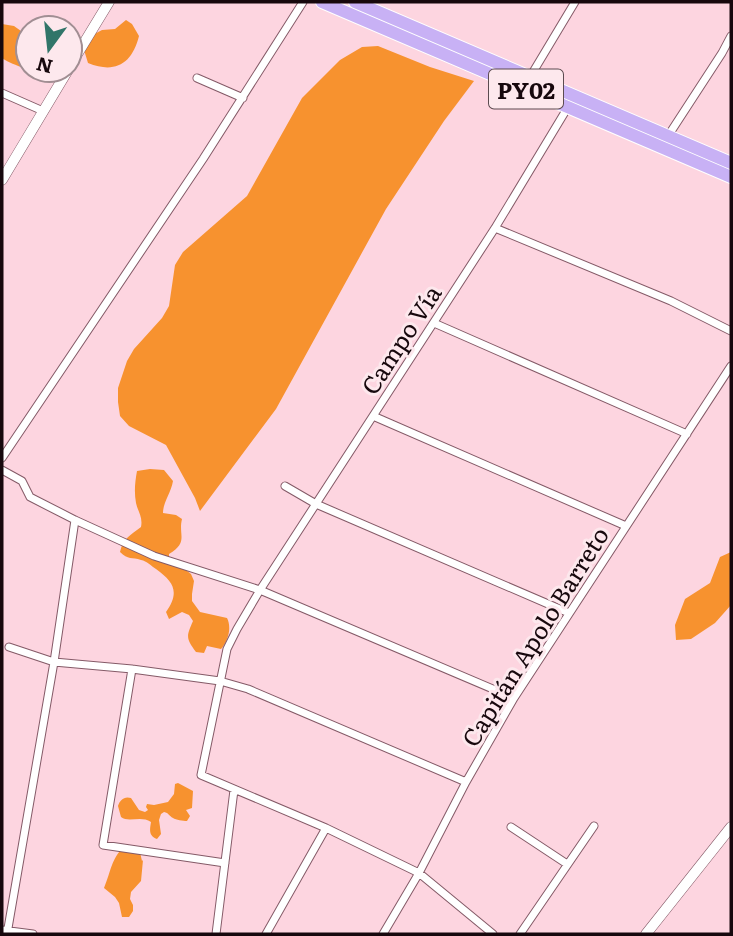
<svg xmlns="http://www.w3.org/2000/svg" width="733" height="936" viewBox="0 0 733 936" font-family="Literata,serif">
<rect width="100%" height="100%" fill="#fdd5e0"/>
<!-- forest -->
<path fill="#f7922f" d="M126 20 132 24 139 36C132 64 115 74 88 63L84 50 89 37 102 30 115 29Z
M2 24 14 26 28 36V70H63V72C44 80 41 76 24 68 16 65 9 63 2 58Z
M378 46 430 67 474 81 444 121 386 209 276 409 200 511 195 498 166 445 129 426 120 416 118 402V388L127 361 134 349 162 318 169 306 175 265 183 252 247 196 302 98 340 60 362 47Z
M150 469 164 470 173 481C171 493 163 502 163 513L176 515 182 519C178 535 189 542 169 554V557L191 574 194 581 192 594V601L200 612 227 618C232 628 228 641 221 649L207 646 204 653 196 652C186 638 186 637 193 621L189 615 182 612 169 619 166 612C180 592 174 582 156 569 151 566 147 561 141 560 132 557 128 560 120 552 123 538 131 535 141 527 143 517 138 512 136 503 134 492 135 482 137 471Z
M731 552V605L715 623 691 639 676 640 675 625 685 599 710 583 720 557Z
M178 783 193 791 192 808 186 810 190 816 187 821C183 821 176 820 173 818 169 816 169 813 164 812L161 814 159 820 161 834 157 839C148 836 150 829 151 822 141 815 129 823 121 817L118 806C120 800 124 796 131 798L139 810 145 812 148 810 146 807 147 804 154 805 168 802 174 794 175 784Z
M125 845H133L139 848 142 861 143 860 141 881 131 892 130 899 133 905V911L129 917H122L119 903 115 897 104 888C112 869 110 861 125 845Z"/>
<g fill="none" stroke-linecap="round" stroke-linejoin="round">
<!-- street casing -->
<g stroke="#845a67" stroke-width="9">
<path id="street" d="M530 77 575 2
M197 78 243 98
M2 93 43 111
M668 136 722 53 731 36
M495 228 671 301 731 331
M434 323 687 434
M373 416 626 526
M2 458 203 159 303 2
M2 470 22 481 30 497 75 520 154 556 260 590 514 698
M285 486 316 504 569 613
M9 647 54 662 132 669 220 681 248 689 466 782
M132 669 103 845 225 863
M511 827 567 864
M2 930 33 934
M7 934 54 662 75 520
M216 934 234 790
M266 934 326 828
M383 934 419 873 466 782 514 698 731 366
M493 934 419 873 326 828 201 775 227 649 237 629 260 590 495 228 568 107
M520 934 594 826"/>
</g>
<!-- secondary casing -->
<g stroke="#845a67" stroke-width="11">
<path id="secondary" d="M70 66 109 2
M2 180 68 70
M646 934 731 827"/>
</g>
<!-- highway casing -->
<g stroke="#fff" stroke-width="14">
<path id="highway" d="M322 2 731 177
M355 2 731 163"/>
</g>
<!-- street -->
<use href="#street" stroke="#fff" stroke-width="7"/>
<!-- secondary -->
<use href="#secondary" stroke="#fff" stroke-width="10"/>
<!-- highway -->
<use href="#highway" stroke="#c8b1f5" stroke-width="12"/>
</g>
<g text-anchor="middle" dominant-baseline="central" stroke-width="6" stroke-linejoin="round" paint-order="stroke">
<!-- shield labels -->
<rect fill="#fde8ed" stroke="#5c4b50" stroke-width="2" x="489" y="69.5" width="74" height="39" rx="5"/>
<g font-size="23" font-weight="bold" fill="#17080d">
<text x="526" y="89">PY02</text>
</g>
<!-- street labels -->
<g font-size="24" fill="#17080d" stroke="#fde8ed">
<text transform="translate(400 339) rotate(-57)">Campo Vía</text>
<text transform="translate(534 636) rotate(-58)">Capitán Apolo Barreto</text>
</g>
</g>
<!-- border -->
<rect width="733" height="936" fill="none" stroke="#17080d" stroke-width="7"/>
<!-- north arrow -->
<g transform="translate(49 49) rotate(195)"><circle r="33" fill="#fde8ed" stroke="#a18e93" stroke-width="2"/>
<path d="M0-5L12 26L0 18L-12 26Z" fill="#317569"/>
<text y="-10" font-size="19" font-weight="bold" text-anchor="middle" fill="#17080d">N</text>
</g>
</svg>
